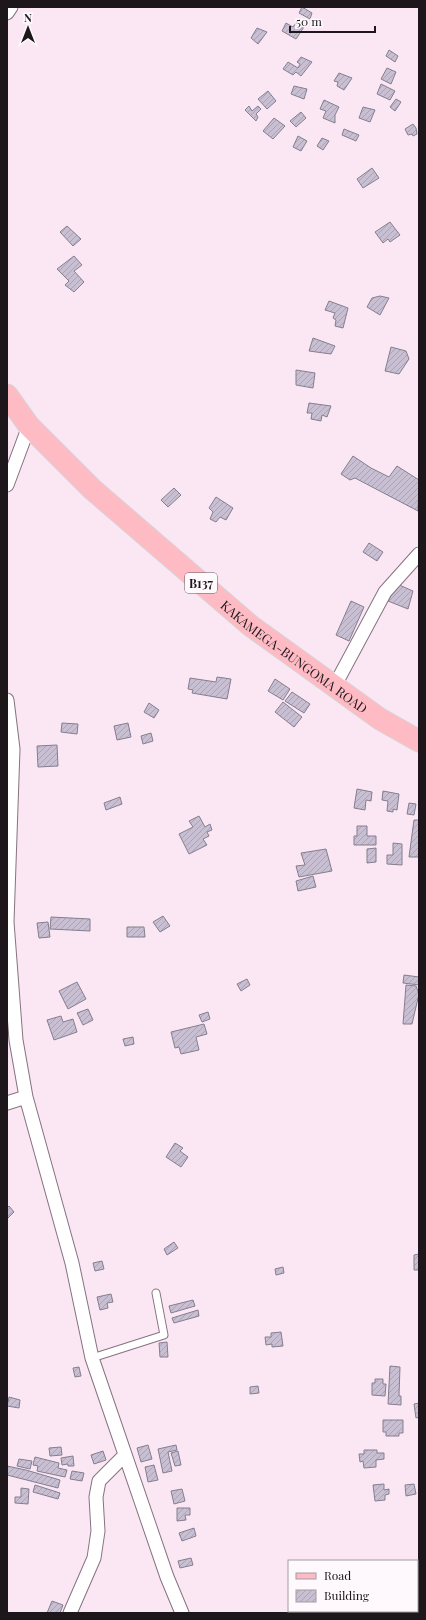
<svg xmlns="http://www.w3.org/2000/svg" width="426" height="1620" viewBox="0 0 426 1620" font-family="'Playfair Display',serif">
<defs>
<pattern id="building-hatch" width="6" height="6" patternUnits="userSpaceOnUse"><rect width="6" height="6" fill="#c8c0d2"/><path d="M-1 1l2-2M0 6l6-6M5 7l2-2" fill="none" stroke="#aba4b4"/></pattern>
</defs>
<rect width="100%" height="100%" fill="#fbe7f4"/>
<!-- building -->
<path fill="url(#building-hatch)" stroke="#857e8f" d="M302 7 312 13 310 19 299 13Z
M286 23 293 27 296 23 304 27 296 39 282 31Z
M257 28 267 32 258 44 251 38Z
M389 50 398 56 395 62 386 56Z
M301 57 312 62 301 76 296 72 293 75 283 69 288 62 298 68 300 64 297 62Z
M387 68 396 72 391 84 381 79Z
M339 73 352 78 344 90 337 86 338 82 334 81Z
M381 84 395 91 390 100 377 94Z
M294 86 307 89 304 99 291 94Z
M268 91 276 101 267 109 258 99Z
M396 99 401 102 395 111 390 107Z
M324 100 339 107 335 115V123L323 118 326 111 320 109Z
M249 106 252 111 258 106 261 109 256 114 258 117 256 121 245 110Z
M363 107 375 110 370 122 359 118Z
M301 112 306 118 296 127 290 121Z
M274 118 285 126 273 139 263 131Z
M413 124 416 128 417 134 413 136 412 134 408 135 405 129Z
M344 129 359 135 356 141 342 135Z
M298 136 307 141 301 151 293 147Z
M322 138 329 141 323 150 317 146Z
M372 168 379 178 363 188 357 179Z
M390 222 400 235 390 242 388 239 383 243 375 232Z
M67 226 81 239 73 246 60 232Z
M74 256 82 265 74 271 84 282 74 292 65 285 69 281 57 269Z
M380 296 389 298 380 315 367 307 372 298Z
M329 301 348 308 343 328 335 326 336 320 333 318 335 313 325 310Z
M313 338 335 346 331 354 309 351Z
M391 347 406 351 409 359 399 374 385 371Z
M296 370 315 373 313 388 296 385Z
M309 403 331 406 327 417 322 415 321 421 311 419 312 413H307Z
M353 456 371 468 389 477 397 466 419 480 418 511 355 478 350 480 341 474Z
M174 488 181 495 168 507 161 500Z
M216 497 233 508 226 520 220 517 216 522 210 519 213 512 209 508Z
M369 543 383 552 377 561 363 552Z
M397 584 413 591 408 609 388 601Z
M351 601 364 607 349 641 336 635Z
M217 677 231 679 227 699 192 693 193 690 188 689 190 678 216 682Z
M275 679 290 689 283 700 268 691Z
M292 692 310 704 304 713 285 701Z
M283 702 302 717 294 727 275 712Z
M149 703 159 710 154 718 144 712Z
M62 723 78 724 77 734 61 732Z
M128 723 131 737 117 740 114 726Z
M151 733 153 741 143 744 141 736Z
M57 745 58 766 38 767 37 746Z
M357 789 372 792 371 801 366 800 365 810 354 808Z
M383 791 399 794 397 810 393 809V812L387 811 388 801 382 800Z
M120 797 122 804 106 810 104 803Z
M409 803 416 804 414 815 407 814Z
M199 816 205 827 210 824 212 830 207 832 209 836 203 839 207 845 189 854 179 834 193 827 189 821Z
M414 820H419V857H409Z
M357 826H367V836H376V845H354V836H357Z
M393 843 402 844V865L387 864V855H393Z
M376 848V862L367 863V849Z
M326 849 332 871 299 877 296 866 305 865 301 853Z
M313 876 316 887 298 891 296 881Z
M163 916 170 926 160 932 153 922Z
M51 917 90 919V931L50 929Z
M48 922 50 937 39 938 37 923Z
M127 927H144L145 937H127Z
M404 975 419 977V985L403 983Z
M247 979 250 985 241 991 237 984Z
M77 982 86 999 68 1009 59 991Z
M406 985 416 986 419 994 412 1024H403Z
M88 1009 93 1020 83 1025 77 1013Z
M208 1012 210 1019 202 1022 199 1015Z
M61 1016 63 1022 73 1019 77 1032 54 1040 47 1020Z
M204 1024 207 1034 196 1037 199 1050 181 1054 179 1047 175 1048 171 1032Z
M133 1037 134 1044 125 1046 123 1039Z
M175 1143 183 1148 180 1151 188 1157 181 1167 166 1157Z
M9 1206 14 1212 7 1219V1208Z
M174 1242 178 1248 167 1255 164 1249Z
M419 1254V1270H414V1255Z
M102 1261 104 1269 95 1271 93 1263Z
M283 1267 284 1273 276 1275 275 1269Z
M111 1294 113 1302 107 1303 108 1308 100 1310 97 1297Z
M193 1300 195 1306 171 1313 169 1306Z
M198 1310 199 1316 174 1323 172 1318Z
M281 1332 283 1346 272 1347V1344L266 1345 265 1337H271V1333Z
M167 1342 168 1357H160L159 1343Z
M390 1366 400 1367 399 1396H401V1405L388 1404Z
M79 1367 81 1376 75 1377 73 1368Z
M375 1379H383V1384H386L385 1396 372 1395V1383H375Z
M258 1386 259 1393 250 1394V1387Z
M9 1397 20 1400 19 1408 7 1406Z
M419 1403V1417L416 1418 414 1404Z
M383 1420H403V1433H399V1436H386V1432H383Z
M148 1445 152 1459 141 1462 137 1448Z
M176 1445 177 1450 168 1452 172 1471 163 1473 158 1449Z
M61 1447 62 1455 50 1456 49 1448Z
M364 1450H377V1453H384V1459L376 1460V1467L364 1468 363 1461 360 1462 359 1454H364Z
M103 1451 106 1460 94 1464 91 1455Z
M178 1451 181 1465 175 1466 171 1453Z
M73 1456 74 1466H68V1464L62 1465 61 1458Z
M35 1457 59 1463 58 1468 67 1470 65 1477 37 1471 38 1466 33 1465Z
M19 1459 32 1461 30 1469 17 1466Z
M154 1465 158 1480 148 1482 145 1467Z
M7 1466 26 1470 60 1480 58 1488 7 1475Z
M72 1471 84 1473 82 1481 70 1479Z
M384 1484V1490L389 1489V1494L385 1495V1500L375 1501 373 1485Z
M414 1484 416 1494 406 1496 405 1485Z
M35 1485 60 1493 58 1499 33 1492Z
M21 1488 29 1489 28 1504 15 1503V1497H21Z
M182 1489 185 1501 174 1504 171 1491Z
M177 1508H190V1515H185L186 1520 177 1521Z
M194 1528 196 1536 182 1541 179 1533Z
M191 1558 193 1565 180 1568 178 1561Z
M52 1601 63 1605 60 1613H47Z"/>
<g fill="none" stroke-linecap="round" stroke-linejoin="round">
<!-- service casing -->
<g stroke="#85737f" stroke-width="9">
<path id="service" d="M92 1358 164 1335 156 1293
M417 1569 419 1568
M360 1611 361 1613"/>
</g>
<!-- minor casing -->
<g stroke="#85737f" stroke-width="15">
<path id="minor" d="M7 13 11 7
M7 485 29 426
M334 687 385 592 419 554
M7 700 13 749 7 922 16 1040 26 1097 72 1263 92 1358 167 1577 182 1613
M7 1103 26 1097
M70 1613 94 1558 98 1531 96 1497 99 1481 125 1455"/>
</g>
<!-- primary casing -->
<g stroke="#d6d5d6" stroke-width="23">
<g id="primary">
<path id="s1" d="M7 395 29 426 92 489 251 626 380 719 419 741"/>
</g>
</g>
<!-- service -->
<use href="#service" stroke="#fff" stroke-width="7"/>
<!-- minor -->
<use href="#minor" stroke="#fff" stroke-width="13"/>
<!-- primary -->
<use href="#primary" stroke="#febbc4" stroke-width="21"/>
</g>
<g text-anchor="middle" dominant-baseline="central" stroke-width="3" stroke-linejoin="round" paint-order="stroke">
<!-- shield labels -->
<rect fill="#fdf9fc" stroke="#605a5e" stroke-width="1" x="185" y="573" width="32" height="20" rx="3"/>
<g font-size="12" font-weight="bold" fill="#1d161b">
<text x="201" y="583">B137</text>
</g>
<!-- street labels -->
<g font-size="13" fill="#1d161b" stroke="#fdf9fc">
<text stroke="none"><textPath href="#s1" startOffset="390">KAKAMEGA-BUNGOMA ROAD</textPath></text>
</g>
</g>
<!-- border -->
<rect width="426" height="1620" fill="none" stroke="#1d161b" stroke-width="16"/>
<!-- legend -->
<rect x="288" y="1560" width="130" height="52" fill="#fdf9fc" stroke="#a39ea2"/>
<rect x="296" y="1573" width="20" height="6" fill="#febbc4" stroke="#a39ea2"/>
<text x="324" y="1580" font-size="12" fill="#1d161b">Road</text>
<rect x="296" y="1590" width="20" height="12" fill="url(#building-hatch)" stroke="#a39ea2"/>
<text x="324" y="1600" font-size="12" fill="#1d161b">Building</text>
<!-- north arrow -->
<g transform="translate(28 28)" stroke="#fdf9fc" stroke-width="3" paint-order="stroke">
<path d="M0-3L7 15L0 10L-7 15Z" fill="#1d161b"/>
<text y="-6" font-size="11" font-weight="bold" text-anchor="middle" fill="#1d161b">N</text>
</g>
<!-- scale -->
<path d="M290 26v6h85v-6" fill="none" stroke="#1d161b" stroke-width="2"/>
<text x="296" y="26" font-size="12" fill="#1d161b" stroke="#fdf9fc" stroke-width="3" paint-order="stroke">50 m</text>
</svg>
